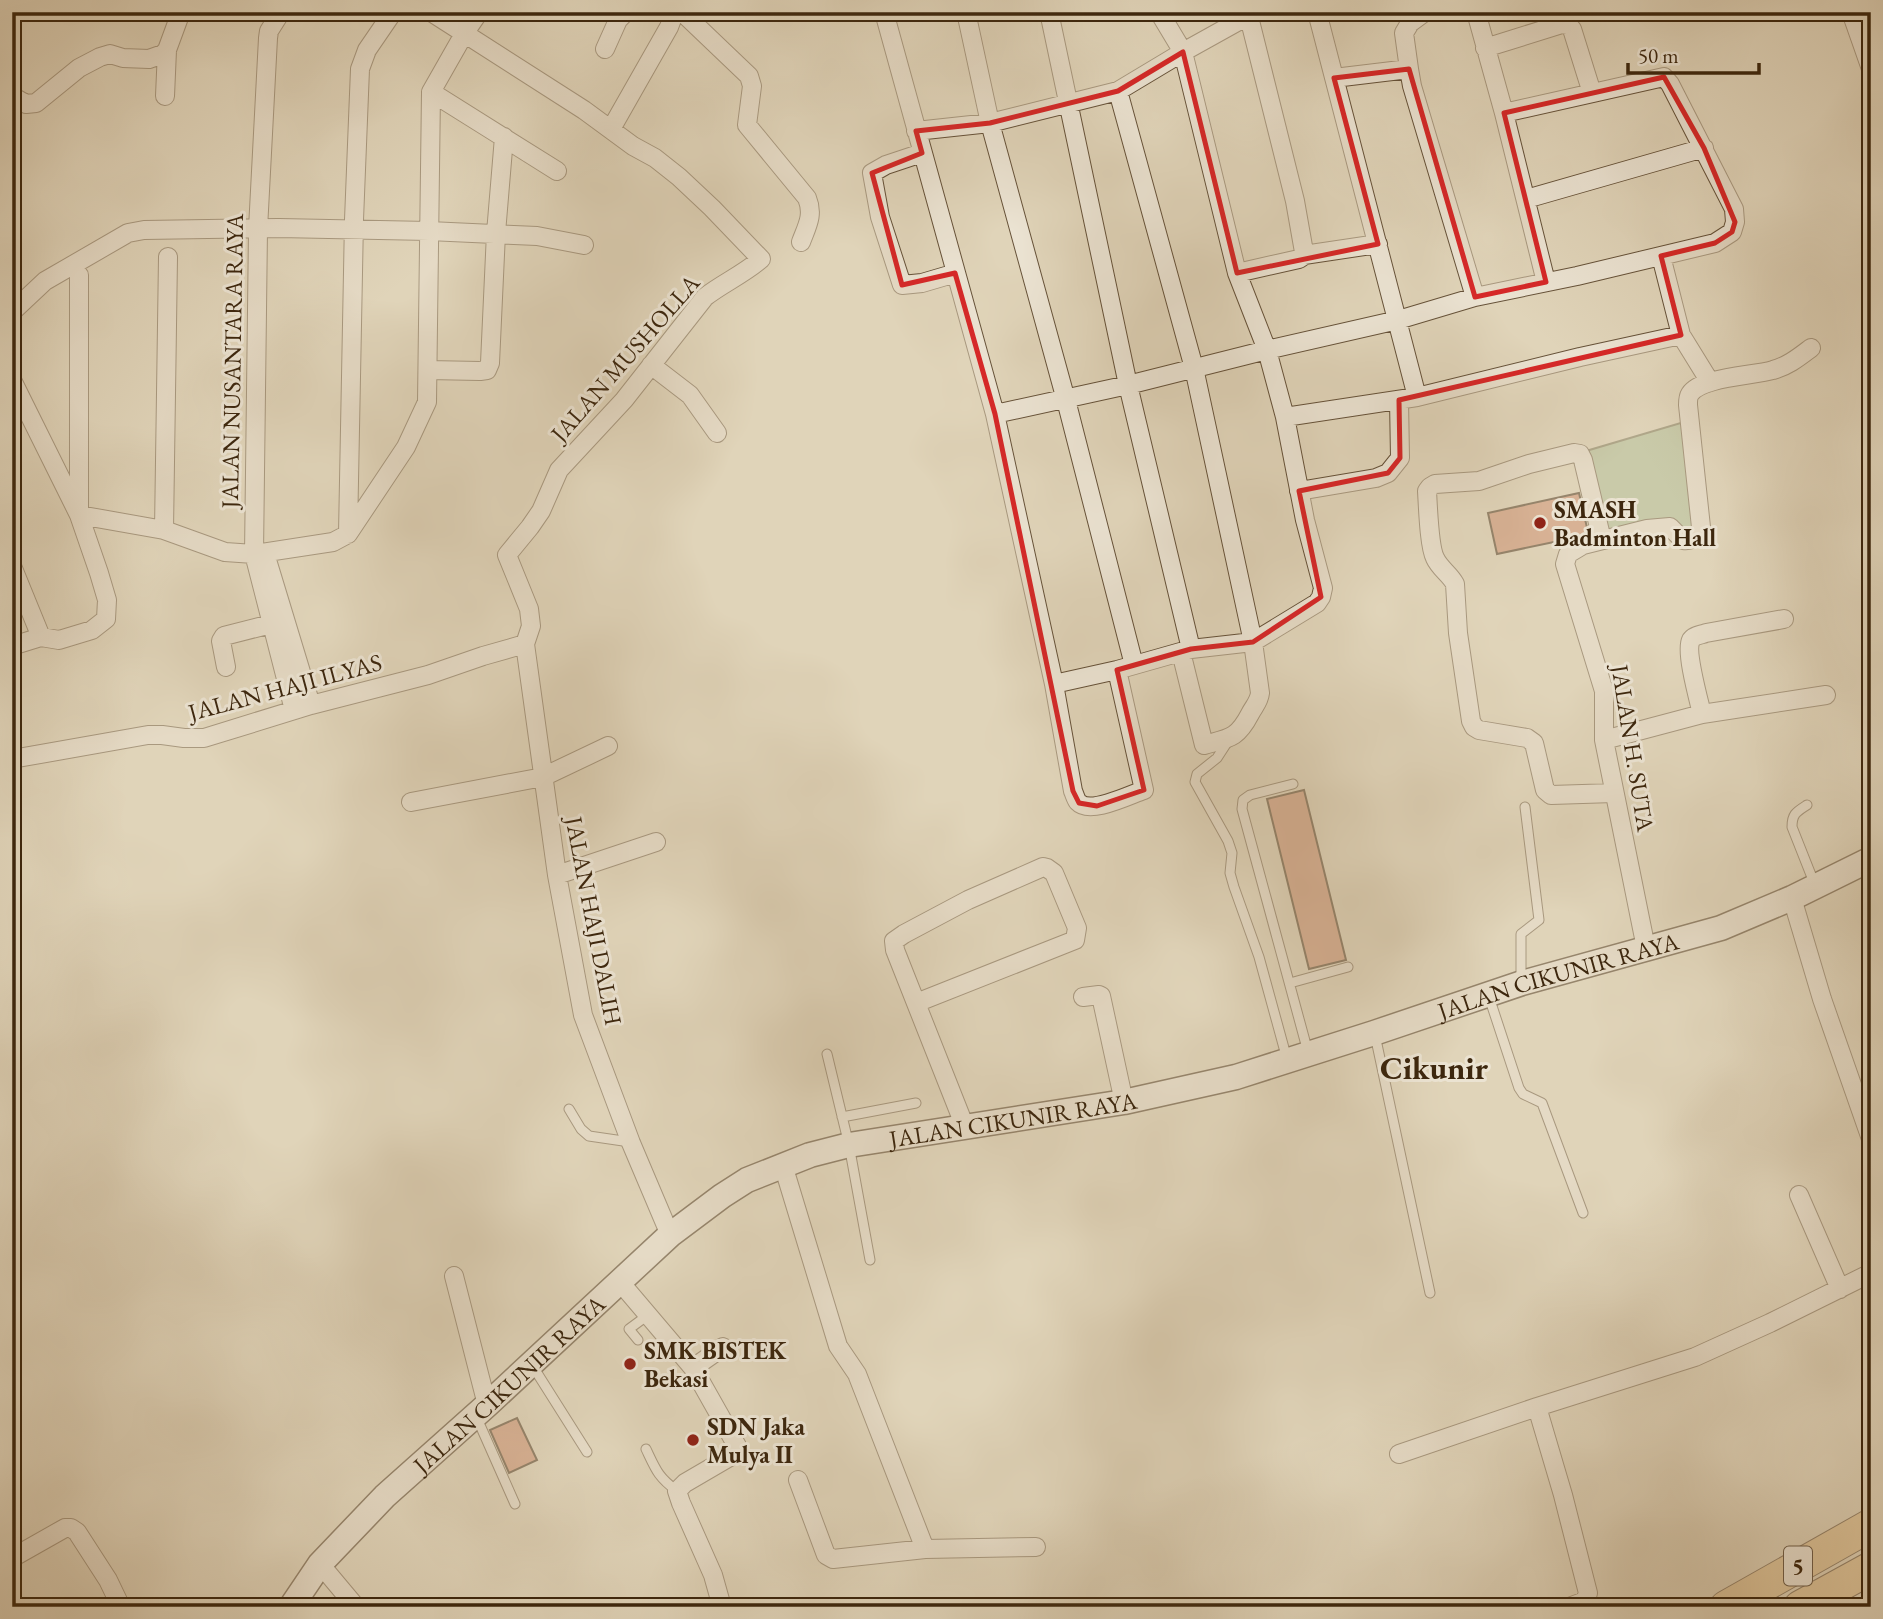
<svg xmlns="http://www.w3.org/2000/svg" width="1883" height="1619" viewBox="0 0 1883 1619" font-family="'EB Garamond',serif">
<rect width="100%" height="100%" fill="#e0d4b9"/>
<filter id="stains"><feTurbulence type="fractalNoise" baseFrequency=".00286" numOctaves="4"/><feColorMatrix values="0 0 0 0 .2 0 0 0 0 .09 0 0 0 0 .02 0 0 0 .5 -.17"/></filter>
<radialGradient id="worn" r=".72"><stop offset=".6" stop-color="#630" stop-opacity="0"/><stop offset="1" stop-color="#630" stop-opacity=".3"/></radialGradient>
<!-- green -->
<path fill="#adbe94" stroke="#757251" stroke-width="2" d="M1684 422 1696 529 1682 533 1606 532 1586 451Z"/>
<!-- building -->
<path fill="#cf8968" stroke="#3d270e" stroke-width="2" d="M1579 493 1588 532 1573 538 1497 554 1488 513Z
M1304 790 1346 960 1309 969 1267 799Z
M517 1418 537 1460 509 1473 490 1430Z"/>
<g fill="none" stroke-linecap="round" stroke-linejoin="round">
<!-- lane casing -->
<g stroke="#665239" stroke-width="11">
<path id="lane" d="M1228 741 1217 758 1197 774 1195 782 1228 841 1232 853 1230 873 1234 887 1259 957 1287 1059
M1293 784 1250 795 1243 800 1242 809 1308 1052
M1807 805C1796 812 1792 814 1792 827L1815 885
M1521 982V934L1539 920 1525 807
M1290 983 1348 967
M1489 997 1519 1088 1523 1094 1542 1103 1583 1213
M1375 1035 1430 1293
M827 1054 849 1145 870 1260
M569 1109 581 1129 589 1136 630 1142
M842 1117 916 1103
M638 1340 629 1329 648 1315
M532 1365 587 1452
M476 1416 515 1504
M646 1449C656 1470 658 1477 677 1491"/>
</g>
<!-- street casing -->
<g stroke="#665239" stroke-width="20">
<path id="street" d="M281 12 269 31 268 38 258 229 254 554 294 710
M431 12 584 110 633 146 655 158 679 177 712 208 761 259C744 274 723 283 705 297L624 400 559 470 541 511 530 527 507 555 529 609 531 626 525 644 557 875 583 1015 631 1143 670 1235
M682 12 749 76 752 86 747 125 807 198C814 215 807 226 801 242
M884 12 995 414 1054 684 1073 791C1074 793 1076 800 1078 802 1090 815 1129 795 1144 790L1117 670
M966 12 990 123 1066 400 1134 665
M1049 12 1128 385 1191 649
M1317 12 1417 397
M1476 12 1504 113 1546 282
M1851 12 1871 69
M1485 48 1562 24 1568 25 1572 29 1592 93
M605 49 618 20 626 12
M1409 69 1404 33 1410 23 1425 12
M1334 78 1409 69 1412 86 1475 297
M1118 91 1194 368 1253 642 1260 693C1259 702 1254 706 1250 714 1237 739 1229 738 1204 745L1181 652
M431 92 557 171
M12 96 26 104 36 103 79 68 100 57 110 54 123 58 149 59 163 54 167 50
M165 96 167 50 181 12
M611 129 669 27 672 19 668 12
M916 131 990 123 1118 91 1183 52 1255 12
M922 153 886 165 872 173 880 217 902 285 922 283 956 273
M1526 199 1704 148
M1304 255 1378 244
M1237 273 1299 259 1302 257 1304 252 1295 201 1249 17
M12 312 45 281 128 233 144 230 279 228 429 231 537 236 584 245
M1681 335 1710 382
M651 365 690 395 717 433
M428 370 480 371 487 370 490 363 496 233 504 137
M12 380 79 515 164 530 225 552 254 554 333 542 348 534 406 447 427 402 431 92 464 34 479 12
M995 414 1128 385 1267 350 1398 320 1475 297 1577 276 1715 243 1732 232 1735 222 1734 209 1670 84 1664 77 1504 113
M1285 417 1417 397 1580 357 1681 335 1661 256
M1299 491 1376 478 1388 473 1400 458 1399 400
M164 530 168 257
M348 534 354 220 360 69 367 50 393 12
M1602 540 1583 460 1580 454 1574 453 1529 464 1479 481 1435 484 1430 487 1427 491C1428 506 1429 546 1435 558 1440 569 1450 574 1455 584L1458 633 1471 721 1474 727 1479 730 1527 738 1534 743 1545 790 1551 795 1614 793
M267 560 311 705
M12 566 41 637
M12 646 41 637 59 640 92 630 106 619 107 600 99 573 79 515V275
M226 667 221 641 224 636 271 624
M1054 684 1117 670 1191 649 1253 642 1317 603 1321 597 1323 588 1305 520 1285 417 1267 350 1237 273 1183 52 1159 12
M1702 714C1699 701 1685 651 1691 640 1694 635 1701 635 1706 633L1784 619
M1604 740 1702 714 1826 695
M12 759 148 735H162L184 738H204L311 705 428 675 483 656 525 644
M411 802 543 777 608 746
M557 875 656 842
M1792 898 1822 999 1871 1139
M1646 948 1604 740V691L1565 564 1568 554 1583 545 1647 529 1670 527 1683 540C1693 541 1698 537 1701 527L1688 405C1688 401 1688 397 1690 394 1701 377 1753 376 1773 370 1788 366 1799 357 1811 348
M1083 997 1099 995 1101 996 1124 1102
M916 1003 1075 940 1077 928 1054 873 1047 868 1043 867 968 900 904 934 894 941 895 950 965 1127
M783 1165 838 1346 857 1374 925 1549
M1799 1195 1840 1289
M454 1276 487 1405
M620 1282 693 1368 737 1446 733 1455 685 1483 677 1491 681 1503 713 1575 722 1607
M693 1368 723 1347
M1399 1454 1537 1407
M798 1480 826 1555 833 1559 925 1549 1036 1547
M12 1558 65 1528H71L77 1532 108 1580 121 1607
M320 1564 356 1607
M1569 1607 1585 1601 1588 1593 1563 1495 1537 1407 1695 1357 1770 1323 1871 1273"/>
</g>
<!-- secondary casing -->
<g stroke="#3d270e" stroke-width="27">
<g id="secondary">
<path id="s1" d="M291 1607 320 1564 385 1496 487 1405 670 1235 722 1196 747 1180 810 1155 849 1145 1124 1102 1236 1077 1374 1033 1522 983 1721 928 1792 898 1871 859"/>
</g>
</g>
<!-- highway casing -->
<g stroke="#3d270e" stroke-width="34">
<path id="highway" d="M1726 1607 1871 1525
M1800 1607 1871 1568"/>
</g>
<!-- lane -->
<use href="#lane" stroke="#ebe3d2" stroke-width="9"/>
<!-- street -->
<use href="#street" stroke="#ebe3d2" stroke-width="18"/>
<!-- secondary -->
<use href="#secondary" stroke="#ebe3d2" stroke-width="24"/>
<!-- highway -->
<use href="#highway" stroke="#e0ba7c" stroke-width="32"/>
</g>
<!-- marked area -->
<path d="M0 0H1883V1619H0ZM1183 52 1237 273 1378 244 1334 78 1409 69 1475 297 1546 282 1504 113 1664 77 1704 148 1735 222 1732 232 1715 243 1661 256 1681 335 1399 400 1400 458 1388 473 1299 491 1321 597 1253 642 1191 649 1117 670 1144 790 1097 806 1079 803 1073 791 995 414 955 273 902 285 872 173 922 153 916 131 990 123 1118 91Z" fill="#e0d4b9" fill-opacity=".55" fill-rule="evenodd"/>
<path fill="none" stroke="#d62828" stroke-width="5" stroke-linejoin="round" d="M1183 52 1237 273 1378 244 1334 78 1409 69 1475 297 1546 282 1504 113 1664 77 1704 148 1735 222 1732 232 1715 243 1661 256 1681 335 1399 400 1400 458 1388 473 1299 491 1321 597 1253 642 1191 649 1117 670 1144 790 1097 806 1079 803 1073 791 995 414 955 273 902 285 872 173 922 153 916 131 990 123 1118 91Z"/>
<!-- markers -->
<g fill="#8f2418" stroke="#ebe3d2" stroke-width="2.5">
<circle cx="1540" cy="523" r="7"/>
<circle cx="630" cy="1364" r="7"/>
<circle cx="693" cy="1440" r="7"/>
</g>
<g text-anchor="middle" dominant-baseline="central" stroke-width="6" stroke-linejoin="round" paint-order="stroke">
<!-- shield labels -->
<rect fill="#ebe3d2" stroke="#715f49" stroke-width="2" x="1784" y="1546.5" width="28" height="39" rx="5"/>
<g font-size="23" font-weight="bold" fill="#3d270e">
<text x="1798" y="1566">5</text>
</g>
<!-- street labels -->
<g font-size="24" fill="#3d270e" stroke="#ebe3d2">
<text transform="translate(625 358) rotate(-49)">JALAN MUSHOLLA</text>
<text transform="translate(232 361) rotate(-89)">JALAN NUSANTARA RAYA</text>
<text transform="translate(285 687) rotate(-15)">JALAN HAJI ILYAS</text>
<text transform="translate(1633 748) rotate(81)">JALAN H. SUTA</text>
<text transform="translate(594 921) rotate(79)">JALAN HAJI DALIH</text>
<text stroke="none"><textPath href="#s1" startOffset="1466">JALAN CIKUNIR RAYA</textPath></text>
<text stroke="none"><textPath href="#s1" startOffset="901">JALAN CIKUNIR RAYA</textPath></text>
<text stroke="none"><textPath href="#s1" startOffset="313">JALAN CIKUNIR RAYA</textPath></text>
</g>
<!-- poi labels -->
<g font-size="24" font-weight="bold" fill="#3d270e" stroke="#ebe3d2" text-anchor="start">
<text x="1554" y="509">SMASH<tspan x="1554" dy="28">Badminton Hall</tspan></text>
<text x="644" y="1350">SMK BISTEK<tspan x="644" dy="28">Bekasi</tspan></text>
<text x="707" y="1426">SDN Jaka<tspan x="707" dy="28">Mulya II</tspan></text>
</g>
<!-- district labels -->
<g font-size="32" font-weight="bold" fill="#3d270e" stroke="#ebe3d2">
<text x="1434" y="1068">Cikunir</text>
</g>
</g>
<!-- margin -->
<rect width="1883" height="1619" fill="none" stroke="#e0d4b9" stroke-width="42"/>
<rect x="14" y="14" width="1855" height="1591" fill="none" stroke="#3d270e" stroke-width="3.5"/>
<rect x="21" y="21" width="1841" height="1577" fill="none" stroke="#3d270e" stroke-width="2"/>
<!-- scale -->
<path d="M1628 63v10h131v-10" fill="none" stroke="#3d270e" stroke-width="3.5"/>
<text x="1638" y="63" font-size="21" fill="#3d270e" stroke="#ebe3d2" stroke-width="5" paint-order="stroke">50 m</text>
<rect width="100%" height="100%" filter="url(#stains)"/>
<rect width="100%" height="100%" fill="url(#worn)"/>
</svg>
